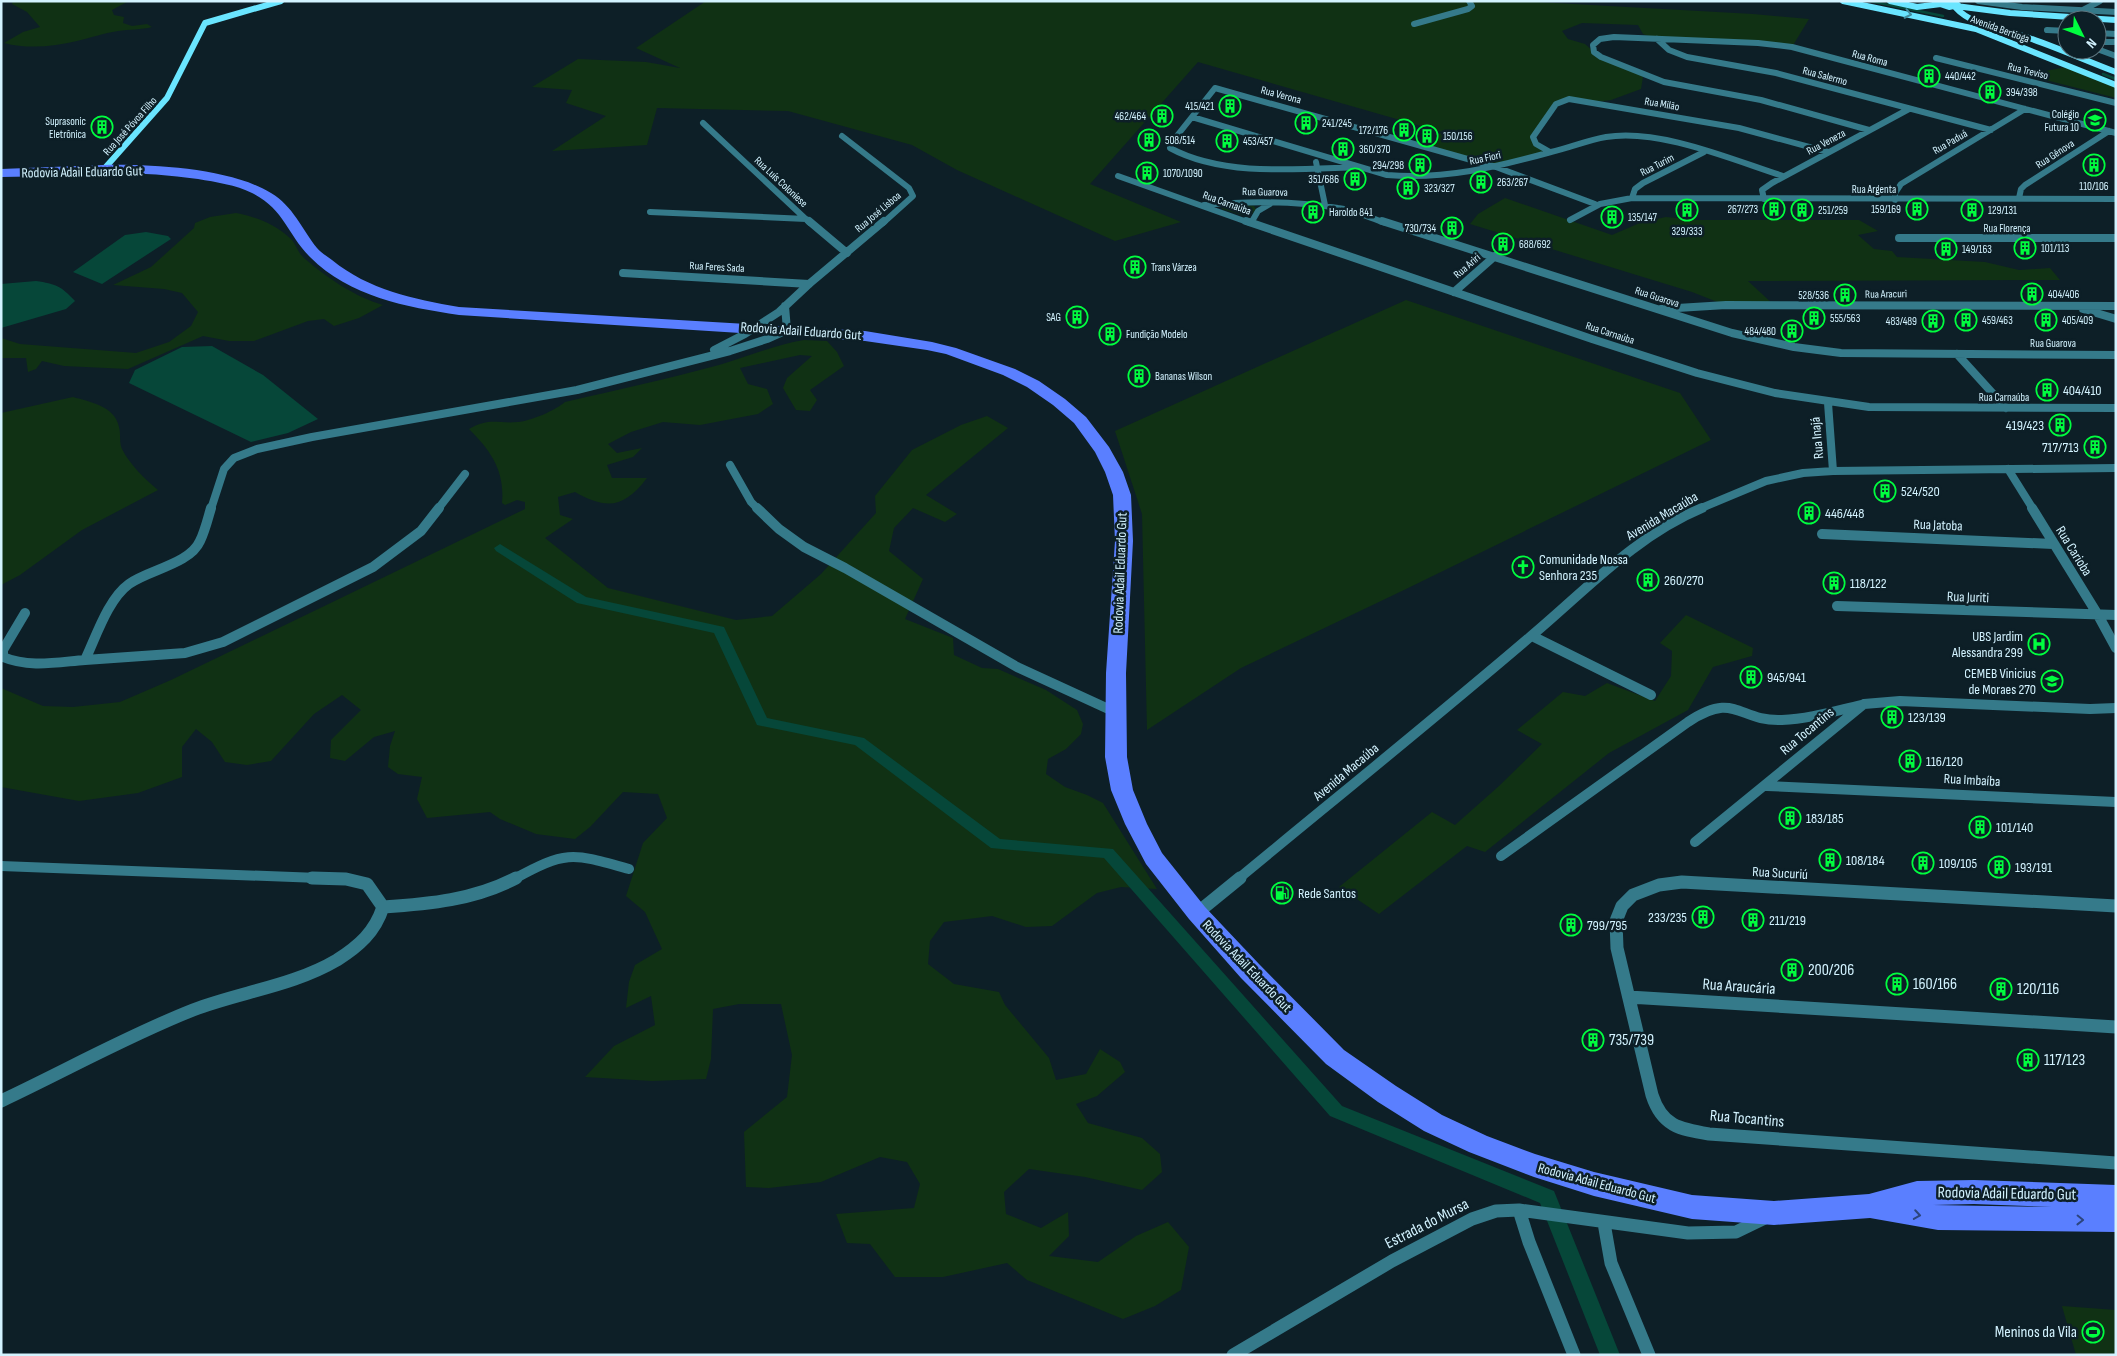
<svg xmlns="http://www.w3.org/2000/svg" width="2117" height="1356" viewBox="0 0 2117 1356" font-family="'Sofia Sans Condensed',sans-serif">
<rect width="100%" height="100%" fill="#0d1f27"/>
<!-- green -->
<path fill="#103114" d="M13 1H129L112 10 114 15 124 17 123 23 132 26 147 24 152 27C141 30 129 29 118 31 104 33 90 38 77 41 53 47 27 49 4 43L23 32 40 27 27 12 12 4Z
M706 1H1518L1753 14 1809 19 1792 47 1657 39 1643 34 1638 25 1582 23 1562 31 1568 39 1585 44 1594 52 1635 71 1643 77 1641 89 1611 100 1597 102 1563 100 1533 137 1550 152 1496 167 1424 146 1442 132 1198 62 1090 184 1181 222 1115 241 957 170 912 145 788 111 657 108 647 145 552 151 606 116 566 103 572 90 532 87 578 59 646 62 680 68 636 48Z
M2066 67 2116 87V98L2026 75Z
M1505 198 1612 235 1642 222 1666 217 1697 220H1859L1878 231 1858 235 1874 249 1892 251 1897 257 1985 262 2019 270 2050 268 2060 280 1748 281 1774 305 1720 303 1692 292 1470 224 1478 214Z
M1241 204 1254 206 1256 209 1249 217 1222 209 1223 207Z
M236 213C257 217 275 224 291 239 296 244 298 253 304 258 326 277 355 297 383 305L359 318 334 326 324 319 308 321 254 341H229L203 336 128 369 64 366 42 361 36 369 28 372 26 358H1V338L20 344 136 353 169 342 191 326 198 312 182 293 164 289 113 285 151 267 194 228 195 223 210 217Z
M1406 300 1680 393 1711 440 1404 590 1241 668 1147 730 1142 514 1115 431Z
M804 340 827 341 837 352 844 366 810 390 817 400 810 411 796 410 783 388 787 378 812 356 800 355 740 368 748 384 767 389 773 404 758 414 700 425 663 422 631 432 608 444 617 453 642 448 633 457 607 465 612 478H647C624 508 607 510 575 492L558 497 560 515 573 519 545 538 608 588 736 620 772 616 821 574 876 513 875 496 912 450 961 425 987 416 1008 428 926 495 957 514 945 522 913 508 894 528 889 551 923 579 905 619 953 638 954 655 982 668 998 669 1046 690 1077 710 1083 724 1081 734 1066 749 1048 759 1046 774 1065 787 1087 795 1103 803 1157 889 1121 887 1097 893 1052 926 1026 927 992 916 944 922 930 941 928 964 954 984 999 992 1005 1005 1049 1058 1056 1080 1086 1074 1100 1049 1120 1062 1125 1072 1097 1096 1076 1104 1088 1123 1142 1138 1160 1154 1162 1172 1142 1190 1085 1177 1029 1169 1004 1192 1006 1214 1041 1228 1068 1212 1069 1236 1049 1256 1098 1262 1136 1236 1168 1222 1189 1247 1181 1290 1155 1306 1123 1319 1027 1280 1007 1263 943 1277H895L870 1244 847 1243 836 1214 914 1208 920 1184 907 1162 880 1157 821 1182 769 1188 746 1187 744 1132 787 1097 792 1055 781 1004H739L713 1009 711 1059 706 1079 652 1081 585 1077 614 1046 655 1025 651 996 626 1008 629 982 635 965 662 949 645 912 626 896 643 843 667 818 658 794 623 792 590 827 575 839 536 834 500 819 490 812 427 818 417 799 422 777 398 774 388 767 390 746 395 731 374 737 345 761 330 758 331 740 361 710 342 695 314 714 271 761 247 765 225 762 212 742 196 729 182 747V777L138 793 79 801 1 787V688L43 706 73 707 120 702 171 680 525 509V502L517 500 505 505 502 503C505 471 491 451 469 429 490 417 497 424 518 422 531 421 556 410 565 402 616 390 668 379 719 365 747 357 774 345 804 340Z
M73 397C90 402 115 406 119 427 121 434 119 443 122 449 130 465 145 479 158 490L82 530 20 575 1 585V413Z
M1686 615 1753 648 1752 656 1713 667 1688 710 1609 753 1485 852 1467 846 1379 914 1339 887 1432 812 1455 825 1499 786 1542 744 1517 730 1563 692 1585 696 1607 683 1655 701 1671 676 1672 651 1660 643Z
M2062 1306 2116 1310V1355H2076Z"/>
<!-- water -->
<path fill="#064739" d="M146 232 168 236 171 239 102 284 73 272 125 235Z
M36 281C56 284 61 286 75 301L66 309 1 328V284Z
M212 346 263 375 318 419 288 433 251 442 129 383 135 370 182 347Z"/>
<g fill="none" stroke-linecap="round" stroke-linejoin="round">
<!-- stream -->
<path stroke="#064739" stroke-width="2.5" d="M1870 1 1943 16
M2103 74 2116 79"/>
<!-- canal -->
<path fill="#064739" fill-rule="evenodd" d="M500 544 586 597 724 627 767 718 864 738 1000 839 1113 849 1342 1106 1554 1191 1620 1355H1600L1540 1203 1330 1116 1104 858 991 848 855 745 757 725 714 633 577 603 496 551 494 548Z"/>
<!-- street-far3 -->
<path stroke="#357a8a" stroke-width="6" d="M1978 1 2022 7 2116 12
M2083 10 2100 1
M1414 24 1468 9 1472 6 1469 1
M2047 30 2067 31
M2097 33 2116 34
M1657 39 1669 50 1687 57 1776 73 1991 130
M2097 42H2116
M2097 49 2116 56
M1936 58 2116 103
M1192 117 1387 175C1444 180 1497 167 1551 152 1569 148 1588 140 1606 137 1659 128 1733 160 1783 176
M703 123 810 223
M1869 130 1761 100 1664 82 1601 57 1594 52 1593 45 1600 39 1614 37 1758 43 1792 47 2116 133
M842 136 909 188 913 196 883 223
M1550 152 1536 144 1533 137 1556 104 1569 99 1739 128 1828 152
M1316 162 1325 205
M1358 167C1299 169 1223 177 1170 148L1172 142 1215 88 1496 167 1595 204
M1118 176 1250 223
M1632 198 2116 199
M2019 198 2021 189 2025 185 2109 131
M1764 199 1762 190 1772 183 1909 109
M1895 200V193L1901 184 2025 109
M1204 205C1248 201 1294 201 1338 208 1354 210 1370 218 1386 223
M650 212 806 219
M1570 220 1600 204 1632 198 1635 189 1643 183 1704 152
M1251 223 1258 211 1270 204"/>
<!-- street-far2 -->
<path stroke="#357a8a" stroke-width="8" d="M809 221 847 253
M1246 221 1592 339 1697 373 1775 393 1869 407 2116 408
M1382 221 1732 333 1794 347 1841 353 2116 355
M1899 238H2116
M623 273 809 284
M1454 292 1495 256
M1661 309 1726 305 2116 306
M2083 309 2116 319
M714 350 745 334 779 312 809 284 884 221
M1957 354 2006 408
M1828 403 1833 471
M730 465 751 502 758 509
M2008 469 2033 509
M211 509 224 469 234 458 257 449 312 437 577 390 730 351 767 339 787 330 785 306
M438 509 465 474
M1699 509 1766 481 1803 473 1833 471 2116 468"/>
<!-- street-far1 -->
<path stroke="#357a8a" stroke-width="10" d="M757 508 779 529 804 547 845 568 1017 667 1115 712
M2032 508 2098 615 2116 648
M1822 534 2053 544
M1837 606 2116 615
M25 613 3 650V657C29 668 58 662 85 660 96 637 108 599 129 584 148 570 190 564 200 541 205 531 208 518 211 508
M1532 636 1651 695
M85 660 185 653 223 642 373 567 421 531 439 508
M1767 786 2116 802
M1695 842 1864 704 1900 701 2090 709 2116 708
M1501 856 1688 722C1736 690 1738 722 1782 720 1809 719 1835 711 1861 705
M1 866 345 879
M514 879C567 850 572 853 629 869
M1238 879C1336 798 1434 719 1530 637 1585 591 1635 536 1702 508"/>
<!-- street -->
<path stroke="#357a8a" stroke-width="13" d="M2116 906 1682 882 1659 885 1633 895 1622 906 1616 921 1617 948 1652 1095C1662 1126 1679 1129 1709 1134L2116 1163
M383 907C429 904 474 900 516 878
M1197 913 1240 878
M1629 997 2116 1027
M1 1101C65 1071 127 1036 193 1010 240 992 293 986 337 960 359 946 375 932 383 907L367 884 346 879 312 878
M1519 1210 1529 1242 1574 1355
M1604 1223 1611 1263 1649 1355
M1233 1355 1392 1261 1472 1219 1496 1211 1519 1210 1688 1233 1736 1232 1767 1217"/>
<!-- secondary -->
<path stroke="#6ae5ff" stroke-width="6" d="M1843 1 1976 29 2116 85
M1890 1 1917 7 1941 4
M1944 1 1958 5 1949 7 1940 4Z
M1956 6 2010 13 2116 20
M1955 7C1973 27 2004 29 2029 38 2058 48 2087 61 2116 72
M104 169 167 98 205 23 281 1"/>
<!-- primary -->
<path fill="#5a7fff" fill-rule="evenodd" d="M103 165C151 164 230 168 271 193 293 206 302 229 317 248 321 253 327 256 332 260 369 290 413 299 459 307L865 331 932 342 956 348 1015 369 1039 381 1065 399 1086 417 1109 447 1123 472 1131 495 1133 541 1126 673 1127 757 1133 790 1147 824 1162 853 1205 907 1259 964 1344 1050 1396 1086 1442 1115 1487 1136 1535 1154 1594 1172 1692 1195 1774 1201 1869 1194 1917 1181 1974 1180 2116 1185V1232L1938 1230 1870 1218 1774 1225 1692 1219 1594 1196 1534 1177 1469 1152 1424 1131 1378 1102 1326 1064 1241 978 1189 919 1146 864 1125 824 1111 790 1105 757 1106 673 1115 541 1113 495 1105 472 1095 452 1074 423 1053 405 1027 387 1003 375 946 354 927 350 865 341 459 315C406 307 350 297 310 257 287 234 285 210 252 193 236 185 216 182 198 179 170 175 142 173 115 173 77 173 39 177 1 177V169ZM1974 1204 2052 1207 1933 1205Z"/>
</g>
<!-- one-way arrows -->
<defs><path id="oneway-chevron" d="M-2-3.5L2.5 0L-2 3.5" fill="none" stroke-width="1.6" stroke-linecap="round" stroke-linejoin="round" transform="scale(1.25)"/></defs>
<use stroke="#408c9e" href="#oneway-chevron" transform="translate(1908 14) rotate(12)"/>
<g stroke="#2c457d">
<use href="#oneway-chevron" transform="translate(1917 1215) rotate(9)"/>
<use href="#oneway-chevron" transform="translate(2080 1220) rotate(1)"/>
</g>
<!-- icons -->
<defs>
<g id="building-ring" transform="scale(1.125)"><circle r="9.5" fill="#0d1f27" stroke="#00fe3f" stroke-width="1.5"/><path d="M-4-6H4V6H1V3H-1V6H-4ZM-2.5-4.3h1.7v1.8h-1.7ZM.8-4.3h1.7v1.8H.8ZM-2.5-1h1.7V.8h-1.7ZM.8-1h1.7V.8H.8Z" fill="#00fe3f"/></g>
<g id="school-ring" transform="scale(1.125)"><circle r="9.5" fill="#0d1f27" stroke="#00fe3f" stroke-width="1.5"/><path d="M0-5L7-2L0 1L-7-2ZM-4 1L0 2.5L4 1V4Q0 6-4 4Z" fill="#00fe3f"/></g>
<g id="church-ring" transform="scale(1.125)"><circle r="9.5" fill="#0d1f27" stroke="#00fe3f" stroke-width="1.5"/><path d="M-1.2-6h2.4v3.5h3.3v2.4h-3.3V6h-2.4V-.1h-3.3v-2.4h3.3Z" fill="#00fe3f"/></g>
<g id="hospital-ring" transform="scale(1.125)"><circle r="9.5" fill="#0d1f27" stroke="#00fe3f" stroke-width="1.5"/><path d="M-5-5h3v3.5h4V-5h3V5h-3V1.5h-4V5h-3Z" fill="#00fe3f"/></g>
<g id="fuel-ring" transform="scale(1.125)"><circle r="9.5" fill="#0d1f27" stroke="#00fe3f" stroke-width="1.5"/><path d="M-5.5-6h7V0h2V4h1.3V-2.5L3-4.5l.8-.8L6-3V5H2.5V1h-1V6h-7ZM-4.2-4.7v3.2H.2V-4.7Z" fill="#00fe3f"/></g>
<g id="stadium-ring" transform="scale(1.125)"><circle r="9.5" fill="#0d1f27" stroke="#00fe3f" stroke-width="1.5"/><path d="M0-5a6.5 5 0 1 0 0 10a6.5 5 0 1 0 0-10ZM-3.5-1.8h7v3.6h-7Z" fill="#00fe3f"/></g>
</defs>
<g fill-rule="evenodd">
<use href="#building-ring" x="1929" y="76"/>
<use href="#building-ring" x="1990" y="92"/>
<use href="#building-ring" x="1230" y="106"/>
<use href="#building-ring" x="1162" y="116"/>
<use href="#school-ring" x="2095" y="120"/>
<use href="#building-ring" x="1306" y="123"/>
<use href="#building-ring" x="102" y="127"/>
<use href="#building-ring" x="1404" y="130"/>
<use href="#building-ring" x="1427" y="136"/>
<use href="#building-ring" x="1149" y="140"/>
<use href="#building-ring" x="1227" y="141"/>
<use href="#building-ring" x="1343" y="149"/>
<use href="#building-ring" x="1420" y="165"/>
<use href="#building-ring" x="2094" y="165"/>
<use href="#building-ring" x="1147" y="173"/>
<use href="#building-ring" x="1355" y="179"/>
<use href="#building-ring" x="1481" y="182"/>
<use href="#building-ring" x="1408" y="188"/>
<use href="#building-ring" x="1774" y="209"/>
<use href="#building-ring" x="1917" y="209"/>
<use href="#building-ring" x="1687" y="210"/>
<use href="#building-ring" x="1802" y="210"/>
<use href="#building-ring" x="1972" y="210"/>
<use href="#building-ring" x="1313" y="212"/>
<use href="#building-ring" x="1612" y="217"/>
<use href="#building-ring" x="1452" y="228"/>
<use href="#building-ring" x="1503" y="244"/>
<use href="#building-ring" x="2025" y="248"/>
<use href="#building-ring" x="1946" y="249"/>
<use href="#building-ring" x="1135" y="267"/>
<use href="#building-ring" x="2032" y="294"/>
<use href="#building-ring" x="1845" y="295"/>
<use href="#building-ring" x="1077" y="317"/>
<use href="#building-ring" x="1814" y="318"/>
<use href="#building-ring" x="1966" y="320"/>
<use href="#building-ring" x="2046" y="320"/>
<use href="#building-ring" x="1933" y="321"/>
<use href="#building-ring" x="1792" y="331"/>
<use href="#building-ring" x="1110" y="334"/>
<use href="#building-ring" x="1139" y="376"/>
<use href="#building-ring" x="2047" y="390"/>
<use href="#building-ring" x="2060" y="425"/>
<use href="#building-ring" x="2095" y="447"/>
<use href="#building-ring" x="1885" y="491"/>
<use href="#building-ring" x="1809" y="513"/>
<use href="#church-ring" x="1523" y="567"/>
<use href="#building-ring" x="1648" y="580"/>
<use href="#building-ring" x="1834" y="583"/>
<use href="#hospital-ring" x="2039" y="644"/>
<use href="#building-ring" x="1751" y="677"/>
<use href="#school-ring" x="2052" y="681"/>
<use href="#building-ring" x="1892" y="717"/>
<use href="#building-ring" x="1910" y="761"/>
<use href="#building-ring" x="1790" y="818"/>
<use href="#building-ring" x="1980" y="827"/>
<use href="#building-ring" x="1830" y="860"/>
<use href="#building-ring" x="1923" y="863"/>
<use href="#building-ring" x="1999" y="867"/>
<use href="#fuel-ring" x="1282" y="893"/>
<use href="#building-ring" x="1703" y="917"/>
<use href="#building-ring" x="1753" y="920"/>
<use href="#building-ring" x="1571" y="925"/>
<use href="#building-ring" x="1792" y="970"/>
<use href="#building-ring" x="1897" y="984"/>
<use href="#building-ring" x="2001" y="989"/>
<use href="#building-ring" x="1593" y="1040"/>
<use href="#building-ring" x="2028" y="1060"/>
<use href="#stadium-ring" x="2093" y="1332"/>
</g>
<g text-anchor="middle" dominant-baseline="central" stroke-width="5" stroke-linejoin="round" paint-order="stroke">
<!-- far-street labels -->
<g font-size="11" fill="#d3f3ff" stroke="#0d1f27">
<text transform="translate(2000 29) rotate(20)">Avenida Bertioga</text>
<text transform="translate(1870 58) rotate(15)">Rua Roma</text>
<text transform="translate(2028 71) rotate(14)">Rua Treviso</text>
<text transform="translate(1825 76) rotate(15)">Rua Salermo</text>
<text transform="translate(1281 95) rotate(15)">Rua Verona</text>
<text transform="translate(1662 104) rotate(10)">Rua Milão</text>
<text transform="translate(130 126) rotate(-48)">Rua José Póvoa Filho</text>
<text transform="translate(1826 142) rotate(-28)">Rua Veneza</text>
<text transform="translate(1950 142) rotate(-30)">Rua Paduá</text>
<text transform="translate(2055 154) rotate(-33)">Rua Gênova</text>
<text transform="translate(1485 158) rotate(-12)">Rua Fiori</text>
<text transform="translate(1657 165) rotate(-27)">Rua Turim</text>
<text transform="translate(781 182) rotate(43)">Rua Luís Coloniese</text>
<text x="1874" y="189">Rua Argenta</text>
<text transform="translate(1265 192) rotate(1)">Rua Guarova</text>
<text transform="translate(1227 203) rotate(20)">Rua Carnaúba</text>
<text transform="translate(878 212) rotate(-40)">Rua José Lisboa</text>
<text x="2007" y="228">Rua Florença</text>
<text transform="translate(1467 266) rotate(-41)">Rua Ariri</text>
<text transform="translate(717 267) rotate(3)">Rua Feres Sada</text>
<text transform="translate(1886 294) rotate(-1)">Rua Aracuri</text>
<text transform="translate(1657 297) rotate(18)">Rua Guarova</text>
<text transform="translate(1610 333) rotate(18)">Rua Carnaúba</text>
<text x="2053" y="343">Rua Guarova</text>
<text x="2004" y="397">Rua Carnaúba</text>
</g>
<!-- far-poi labels -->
<g font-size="11" fill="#d3f3ff" stroke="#0d1f27" text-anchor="start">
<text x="1945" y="76">440/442</text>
<text x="2006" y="92">394/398</text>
<text x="1214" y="106" text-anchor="end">415/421</text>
<text x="2079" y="114" text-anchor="end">Colégio<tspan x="2079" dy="13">Futura 10</tspan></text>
<text x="1146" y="116" text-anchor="end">462/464</text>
<text x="86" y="121" text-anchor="end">Suprasonic<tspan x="86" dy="13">Eletrônica</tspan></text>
<text x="1322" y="123">241/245</text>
<text x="1388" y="130" text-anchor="end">172/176</text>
<text x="1443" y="136">150/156</text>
<text x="1165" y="140">508/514</text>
<text x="1243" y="141">453/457</text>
<text x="1359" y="149">360/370</text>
<text x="1404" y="165" text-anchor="end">294/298</text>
<text x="1163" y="173">1070/1090</text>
<text x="1339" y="179" text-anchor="end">351/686</text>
<text x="1497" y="182">263/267</text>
<text x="2094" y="186" text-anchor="middle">110/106</text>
<text x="1424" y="188">323/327</text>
<text x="1758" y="209" text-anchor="end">267/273</text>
<text x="1901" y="209" text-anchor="end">159/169</text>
<text x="1818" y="210">251/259</text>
<text x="1988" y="210">129/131</text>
<text x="1329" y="212">Haroldo 841</text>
<text x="1628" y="217">135/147</text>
<text x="1436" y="228" text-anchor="end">730/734</text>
<text x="1687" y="231" text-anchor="middle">329/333</text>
<text x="1519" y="244">688/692</text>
<text x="2041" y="248">101/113</text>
<text x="1962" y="249">149/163</text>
<text x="1151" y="267">Trans Várzea</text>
<text x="2048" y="294">404/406</text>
<text x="1829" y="295" text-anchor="end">528/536</text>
<text x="1061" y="317" text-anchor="end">SAG</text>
<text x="1830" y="318">555/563</text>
<text x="1982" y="320">459/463</text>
<text x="2062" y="320">405/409</text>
<text x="1917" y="321" text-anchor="end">483/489</text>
<text x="1776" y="331" text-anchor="end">484/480</text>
<text x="1126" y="334">Fundição Modelo</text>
<text x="1155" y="376">Bananas Wilson</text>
</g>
<!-- street labels -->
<g font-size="14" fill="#d3f3ff" stroke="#0d1f27">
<text transform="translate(82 172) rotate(-1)">Rodovia Adail Eduardo Gut</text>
<text transform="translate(801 331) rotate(4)">Rodovia Adail Eduardo Gut</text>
<text transform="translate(1817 438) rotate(-95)">Rua Inajá</text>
<text transform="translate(1662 516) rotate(-31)">Avenida Macaúba</text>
<text transform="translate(1938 525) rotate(2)">Rua Jatoba</text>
<text transform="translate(2074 551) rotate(58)">Rua Carioba</text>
<text transform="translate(1120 573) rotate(-88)">Rodovia Adail Eduardo Gut</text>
<text transform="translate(1968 597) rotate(2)">Rua Juriti</text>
<text transform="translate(1807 731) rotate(-40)">Rua Tocantins</text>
<text transform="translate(1346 772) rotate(-40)">Avenida Macaúba</text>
<text transform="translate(1972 780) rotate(3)">Rua Imbaíba</text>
<text transform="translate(1780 873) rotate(3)">Rua Sucuriú</text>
<text transform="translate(1247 966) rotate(46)">Rodovia Adail Eduardo Gut</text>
<text transform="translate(1597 1183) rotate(15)">Rodovia Adail Eduardo Gut</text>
</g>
<!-- poi labels -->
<g font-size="14" fill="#d3f3ff" stroke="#0d1f27" text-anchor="start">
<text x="2063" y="390">404/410</text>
<text x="2044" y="425" text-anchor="end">419/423</text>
<text x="2079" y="447" text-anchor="end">717/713</text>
<text x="1901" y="491">524/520</text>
<text x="1825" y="513">446/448</text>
<text x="1539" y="559">Comunidade Nossa<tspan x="1539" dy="16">Senhora 235</tspan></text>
<text x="1664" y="580">260/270</text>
<text x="1850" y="583">118/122</text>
<text x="2023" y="636" text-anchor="end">UBS Jardim<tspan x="2023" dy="16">Alessandra 299</tspan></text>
<text x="2036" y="673" text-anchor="end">CEMEB Vinicius<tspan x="2036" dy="16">de Moraes 270</tspan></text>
<text x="1767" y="677">945/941</text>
<text x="1908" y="717">123/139</text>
<text x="1926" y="761">116/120</text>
<text x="1806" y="818">183/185</text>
<text x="1996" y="827">101/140</text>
<text x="1846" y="860">108/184</text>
<text x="1939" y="863">109/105</text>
<text x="2015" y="867">193/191</text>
<text x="1298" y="893">Rede Santos</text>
<text x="1687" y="917" text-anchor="end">233/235</text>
<text x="1769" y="920">211/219</text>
<text x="1587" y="925">799/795</text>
</g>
<!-- near-poi labels -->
<g font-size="16" fill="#d3f3ff" stroke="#0d1f27" text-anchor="start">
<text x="1808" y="970">200/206</text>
<text x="1913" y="984">160/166</text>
<text x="2017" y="989">120/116</text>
<text x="1609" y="1040">735/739</text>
<text x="2044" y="1060">117/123</text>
<text x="2077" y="1332" text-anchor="end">Meninos da Vila</text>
</g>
<!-- near-street labels -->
<g font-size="16" fill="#d3f3ff" stroke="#0d1f27">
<text transform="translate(1739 987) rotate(4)">Rua Araucária</text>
<text transform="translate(1747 1119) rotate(5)">Rua Tocantins</text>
<text transform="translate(2007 1194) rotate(1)">Rodovia Adail Eduardo Gut</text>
<text transform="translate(1427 1224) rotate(-27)">Estrada do Mursa</text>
</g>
</g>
<!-- border -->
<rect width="2117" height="1356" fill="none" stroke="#d3f3ff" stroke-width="5"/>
<!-- north arrow -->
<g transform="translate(2082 35) rotate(132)"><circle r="24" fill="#0d1f27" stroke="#5c747d"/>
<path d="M0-4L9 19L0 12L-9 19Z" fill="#00fe3f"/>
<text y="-8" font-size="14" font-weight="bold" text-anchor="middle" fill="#d3f3ff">N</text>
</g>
</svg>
